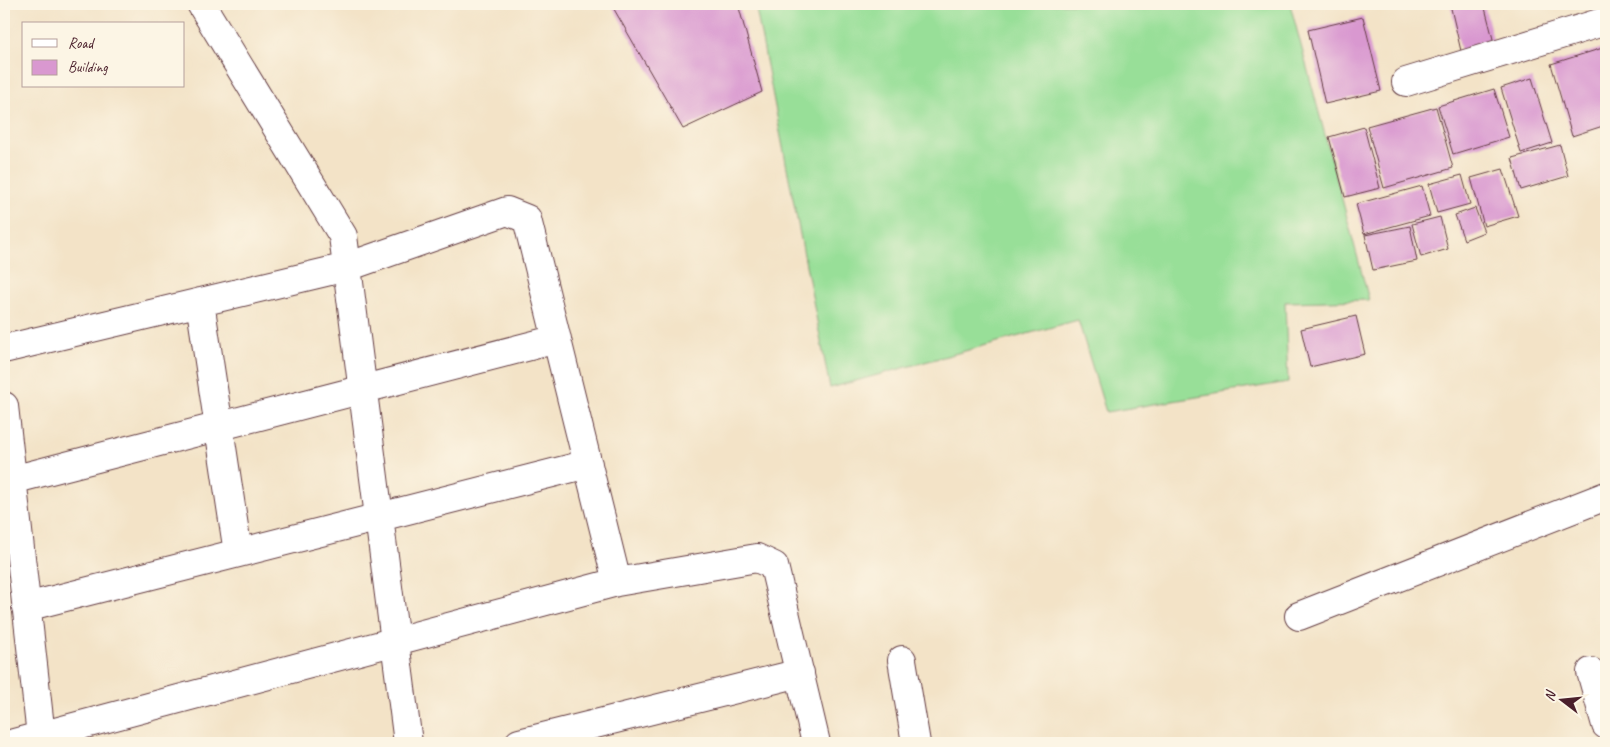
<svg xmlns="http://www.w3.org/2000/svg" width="1610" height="747" viewBox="0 0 1610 747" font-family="Caveat,sans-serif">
<rect width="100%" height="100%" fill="#fcf5e5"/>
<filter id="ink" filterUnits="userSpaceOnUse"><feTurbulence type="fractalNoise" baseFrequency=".02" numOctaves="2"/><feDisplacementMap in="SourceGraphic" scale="10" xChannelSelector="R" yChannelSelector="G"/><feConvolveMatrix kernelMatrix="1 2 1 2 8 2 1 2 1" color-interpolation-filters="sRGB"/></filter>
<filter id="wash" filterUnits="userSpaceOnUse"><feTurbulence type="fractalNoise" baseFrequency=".0096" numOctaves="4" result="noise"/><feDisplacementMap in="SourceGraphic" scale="20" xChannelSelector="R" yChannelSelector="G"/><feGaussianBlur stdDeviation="1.12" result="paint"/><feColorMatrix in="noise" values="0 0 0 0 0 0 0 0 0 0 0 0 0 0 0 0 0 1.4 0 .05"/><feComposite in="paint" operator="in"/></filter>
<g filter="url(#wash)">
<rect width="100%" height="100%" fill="#f3e3c7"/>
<!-- grass -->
<path fill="#98df98" stroke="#717f62" d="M755 4H1290L1369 300 1285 302 1288 382 1106 412 1078 320 830 388Z"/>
<g id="blocks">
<!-- building -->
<path fill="#d998d0" d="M611 4H738L762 92 683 129Z
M1450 4H1484L1494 43 1461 51Z
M1363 17 1381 91 1325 104 1308 30Z
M1606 47V125L1572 136 1551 64Z
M1532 78 1552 143 1521 153 1501 88Z
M1494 89 1509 137 1453 154 1438 106Z
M1436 107 1453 168 1384 188 1367 126Z
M1364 127 1380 188 1345 197 1329 137Z
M1560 145 1568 176 1521 190 1512 158Z
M1503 169 1518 216 1484 226 1471 178Z
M1462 175 1470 204 1437 213 1429 184Z
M1422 186 1430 216 1364 234 1356 204Z
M1475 208 1484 232 1464 240 1455 215Z
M1440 217 1448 249 1421 257 1412 224Z
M1410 226 1417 261 1373 270 1365 235Z
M1356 316 1365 354 1310 367 1301 329Z"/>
</g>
</g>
<g filter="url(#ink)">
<use href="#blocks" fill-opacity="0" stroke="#633c42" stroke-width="1"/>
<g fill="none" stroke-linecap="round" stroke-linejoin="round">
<!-- minor casing -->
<g stroke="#633c42" stroke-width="30">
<path id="minor" d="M201 4 343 236 408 743
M1406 82 1606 21
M200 302 238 553
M4 349 347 267 507 211 527 219 617 582
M4 406 41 736
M12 480 557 339
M26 607 588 464
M1299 616 1606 496
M902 660 916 743
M1591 672 1606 725
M14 743 617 582 757 558 774 566 816 743
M519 743 800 673"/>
</g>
<!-- minor -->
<use href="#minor" stroke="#fff" stroke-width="28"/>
</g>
</g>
<!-- margin -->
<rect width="1610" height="747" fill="none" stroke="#fcf5e5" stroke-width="20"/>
<!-- legend -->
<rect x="22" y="22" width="162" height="65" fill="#fcf5e5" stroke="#b59f9b"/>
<rect x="32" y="39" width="25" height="8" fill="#ffffff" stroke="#b59f9b"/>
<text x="68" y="48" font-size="15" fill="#4a1f2b">Road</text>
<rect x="32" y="60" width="25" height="15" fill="#d998d0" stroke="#b59f9b"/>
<text x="68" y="72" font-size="15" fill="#4a1f2b">Building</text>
<!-- north arrow -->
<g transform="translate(1562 700) rotate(286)" stroke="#fcf5e5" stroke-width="4" paint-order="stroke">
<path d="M0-4L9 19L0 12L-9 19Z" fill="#4a1f2b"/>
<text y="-8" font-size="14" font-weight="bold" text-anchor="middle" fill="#4a1f2b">N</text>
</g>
</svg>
